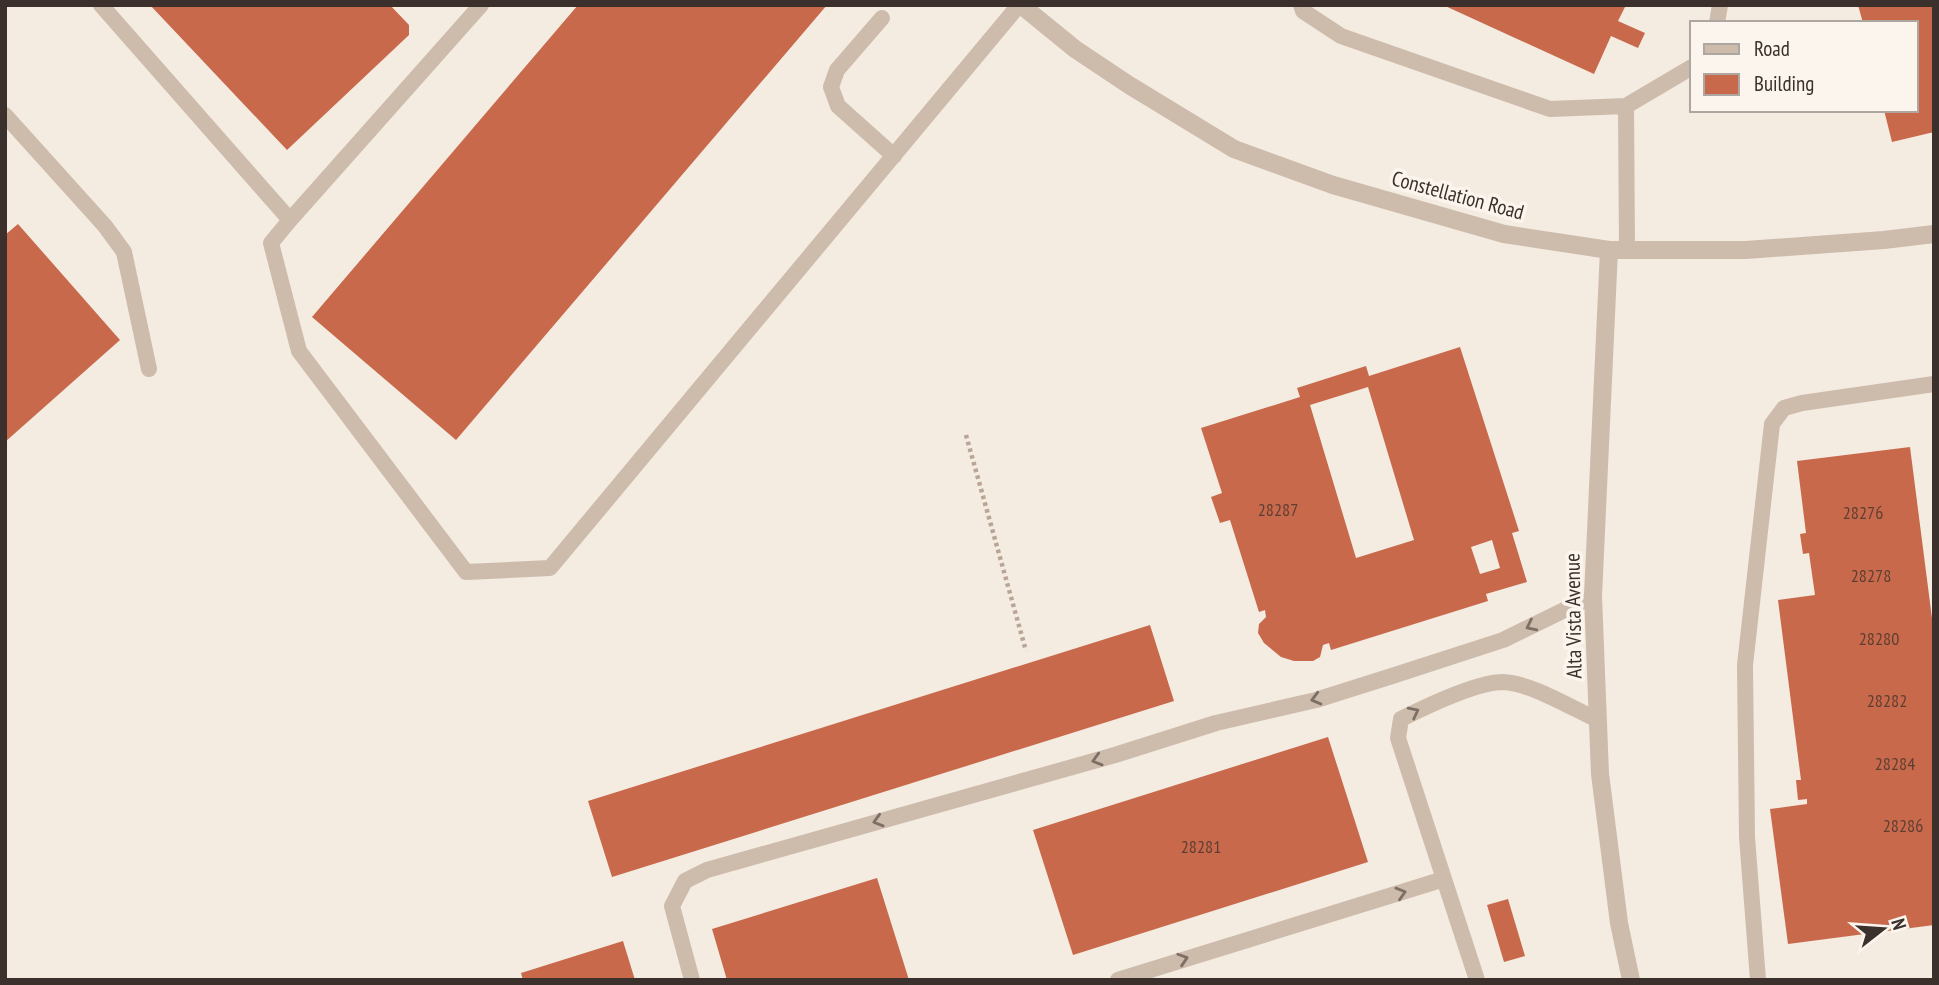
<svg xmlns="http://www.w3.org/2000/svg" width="1939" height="985" viewBox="0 0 1939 985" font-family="'PT Sans Narrow',sans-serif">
<rect width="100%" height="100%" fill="#f4ebe1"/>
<!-- building -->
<path fill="#c8694b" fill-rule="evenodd" d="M150 5H390L409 25V35L287 150Z
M578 5H827L456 440 312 317Z
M1443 5H1626L1618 21 1645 33 1638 48 1611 36 1594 74Z
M1858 5H1934V132L1892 142 1884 110H1916V23H1863Z
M18 224 120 340 5 442V235Z
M1460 347 1519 531 1512 533 1527 582 1486 594 1488 601 1331 650 1329 643 1323 645 1320 657 1313 661H1294L1281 657 1264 643 1258 633 1259 624 1266 617 1265 610 1259 612 1230 520 1220 523 1211 497 1222 493 1201 428 1300 397 1297 388 1366 366 1369 376ZM1368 387 1414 540 1356 558 1310 405ZM1492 540 1500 568 1480 574 1471 547Z
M1910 447 1934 634V925L1788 944 1770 809 1807 804V799L1798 800 1796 780H1801L1778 600 1815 595 1809 553 1803 554 1800 534 1806 533 1797 461Z
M1150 625 1174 701 612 877 588 801Z
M1328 737 1368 862 1073 955 1033 830Z
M877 878 909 980H727L712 929Z
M1508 899 1525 956 1504 962 1487 905Z
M623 941 635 980H523L521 973Z"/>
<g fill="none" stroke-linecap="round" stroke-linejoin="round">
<!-- path -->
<path stroke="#b9a596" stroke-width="4.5" stroke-dasharray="3.5 3.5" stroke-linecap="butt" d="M966 435 1026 651"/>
<!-- lane -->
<path stroke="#cdbbac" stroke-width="16" d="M101 5 290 220 481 5
M1301 5 1303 11 1341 36 1550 109 1626 106 1692 67
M882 18 837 70 831 87 838 106 894 156
M1717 23 1720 5
M1626 106 1627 250
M5 115 105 226 124 252 149 369
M290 220 271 243 299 351 466 572 550 568 1019 5
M1444 879 1477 980
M692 980 672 906 685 881 707 870 1115 755 1216 723 1316 700 1392 676 1503 640 1593 596
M1118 980 1444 879 1398 738 1401 719C1425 707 1477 682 1503 682 1531 683 1571 708 1598 720
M1758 980 1747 837 1745 665 1772 424 1784 408 1802 403 1934 384"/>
<!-- street -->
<path stroke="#cdbbac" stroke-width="18" d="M1021 5 1075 49 1129 85 1234 149 1333 185 1504 234 1609 250H1746L1884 240 1934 234
M1609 250 1593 596 1600 774 1619 923 1631 980"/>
</g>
<!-- one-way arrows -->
<defs><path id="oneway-chevron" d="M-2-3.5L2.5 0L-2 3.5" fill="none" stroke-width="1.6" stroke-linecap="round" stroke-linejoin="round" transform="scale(1.75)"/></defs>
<g stroke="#7d6f65">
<use href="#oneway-chevron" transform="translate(1531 626) rotate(154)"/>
<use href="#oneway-chevron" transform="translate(1316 699) rotate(165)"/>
<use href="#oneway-chevron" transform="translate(1414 712) rotate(-27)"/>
<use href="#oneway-chevron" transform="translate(1097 760) rotate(164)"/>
<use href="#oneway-chevron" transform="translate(878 821) rotate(164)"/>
<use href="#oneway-chevron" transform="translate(1401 893) rotate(-17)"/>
<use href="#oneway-chevron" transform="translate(1183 959) rotate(-18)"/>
</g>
<g text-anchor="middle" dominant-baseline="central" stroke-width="7" stroke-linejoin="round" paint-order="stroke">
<!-- number labels -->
<g font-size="18" fill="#5e3e33">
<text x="1278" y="509">28287</text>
<text x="1863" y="512">28276</text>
<text x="1871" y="575">28278</text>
<text x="1879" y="638">28280</text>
<text x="1887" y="700">28282</text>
<text x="1895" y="763">28284</text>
<text x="1903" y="825">28286</text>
<text x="1201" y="846">28281</text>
</g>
<!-- street labels -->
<g font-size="21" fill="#3b302b" stroke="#fbf5ee">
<text transform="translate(1458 195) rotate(15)">Constellation Road</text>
<text transform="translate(1573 616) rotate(-91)">Alta Vista Avenue</text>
</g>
</g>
<!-- border -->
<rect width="1939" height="985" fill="none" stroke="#3b302b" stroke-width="14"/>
<!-- legend -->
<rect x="1690" y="21" width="228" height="91" fill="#fbf5ee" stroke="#aea6a0" stroke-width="2"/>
<rect x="1704" y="44" width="35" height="10" fill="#cdbbac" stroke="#aea6a0" stroke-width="2"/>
<text x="1754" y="56" font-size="21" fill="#3b302b">Road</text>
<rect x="1704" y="74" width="35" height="21" fill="#c8694b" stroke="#aea6a0" stroke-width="2"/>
<text x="1754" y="91" font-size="21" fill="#3b302b">Building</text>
<!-- north arrow -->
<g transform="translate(1883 929) rotate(73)" stroke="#fbf5ee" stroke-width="5" paint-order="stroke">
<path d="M0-5L12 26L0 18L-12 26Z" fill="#3b302b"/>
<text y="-10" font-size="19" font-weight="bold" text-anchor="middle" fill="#3b302b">N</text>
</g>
</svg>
